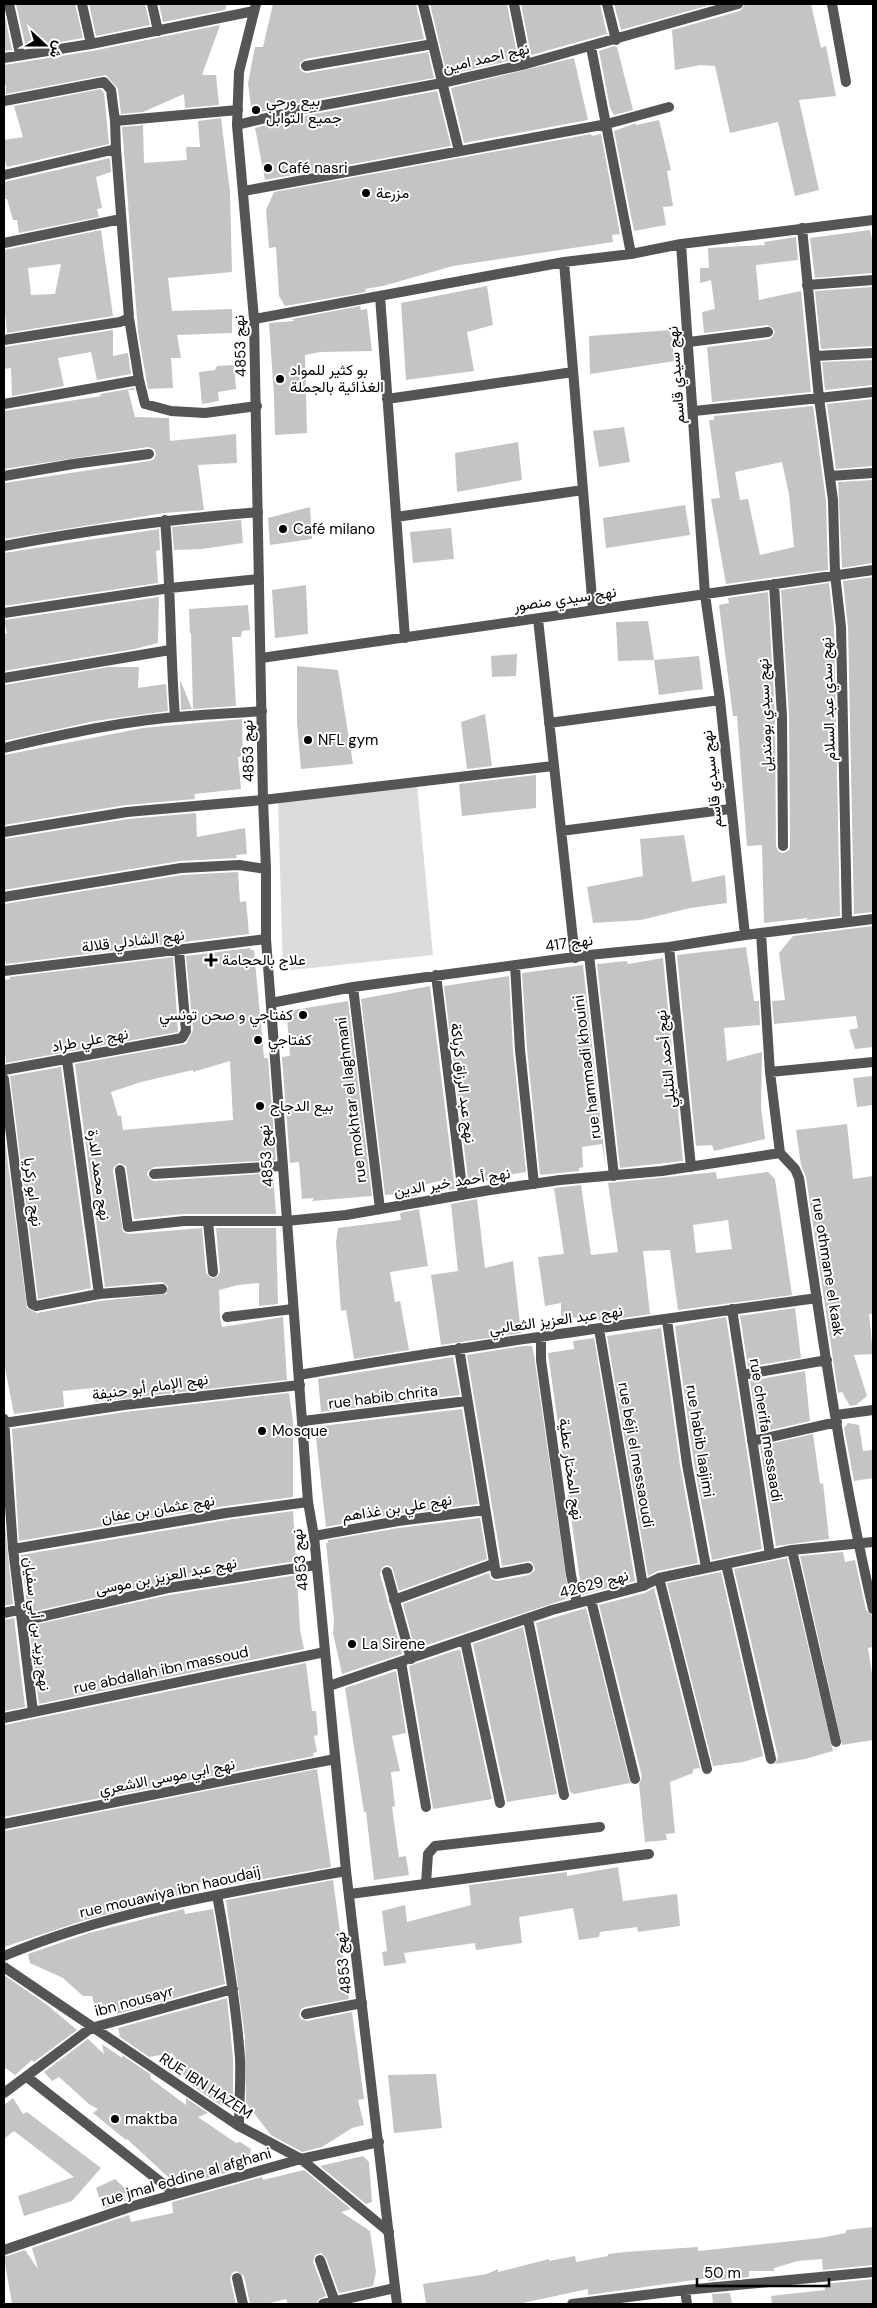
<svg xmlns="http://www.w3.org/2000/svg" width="877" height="2308" viewBox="0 0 877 2308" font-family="'DM Sans',Vazirmatn,sans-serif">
<rect width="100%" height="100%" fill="#fff"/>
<!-- green -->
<path fill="#dcdcdc" d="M417 785 433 955 283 971 278 801Z"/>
<!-- building -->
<path fill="#c4c4c4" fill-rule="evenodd" d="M16 4H75L83 38 26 48Z
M89 4H145L150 25 96 36Z
M159 4H227L225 10 163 22Z
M273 4H416L424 39 305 59 300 63 299 68 303 72 307 73 428 52 434 78 307 101 252 114 248 83 255 47H263Z
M430 4H507L518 59 447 75Z
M521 4H600L607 34 531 55Z
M614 4H714L621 30Z
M745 4H811L821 48 826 46 836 96 799 100 819 190 795 196 778 122 730 133 715 66 700 65 675 70 672 30 740 11Z
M4 12 12 50 4 51Z
M220 25 202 75H216L219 105 185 108 184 94 143 112 121 114 118 89 106 75 6 94V85H4V65L92 51Z
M614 46 617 47 633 110 614 115 610 108 599 51Z
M574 58 588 120 464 143 451 88Z
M101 89 104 93 109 144 7 167 4 157V140L23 137 14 106Z
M437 91 451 146 265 180 255 128 309 115Z
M221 118 230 192 232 272 168 278 172 311 232 309V333L177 335 181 358H171L173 388 148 389 138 332 122 127 143 125 144 163 187 160 186 147H200L198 121Z
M659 120 671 170 667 171 673 206 663 207 666 225 634 231 614 131 636 123V125Z
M591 134 592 136 601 134 620 234 612 235 613 242 453 266 383 286 365 289 366 292 285 306 279 296 276 247 269 248 266 210 274 192Z
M110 158 111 172 96 177 102 208 97 209 99 217 19 233 17 220H13L7 199H4V182Z
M101 230 113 316 7 333 4 300V250ZM61 264 55 294 31 295 28 268Z
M870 230 873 245V273L815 278 810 238Z
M796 237 798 260 756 265V267L759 300 801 291 811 392 712 402 707 347 769 339 772 337 775 332 773 328 767 325 704 333 702 312 715 309 711 280 700 283V268H709L708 248 765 245 764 242Z
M487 286 493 325 467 332 474 371 406 380 401 303Z
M873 287V346L821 349 815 291Z
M360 306 361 310 367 309 372 351 320 352 305 355 307 433 275 435 274 396 269 323 294 321 292 319Z
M113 330V356L128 353 131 374 97 380 91 352 58 358 64 386 12 396 11 368 4 369V347Z
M671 330 675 361 590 374 589 336Z
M873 360V385L825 390 822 362Z
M234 365 236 389 218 392 219 401 202 404 199 372 215 370 217 366Z
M134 388V390H128L135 417 169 418 170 441 236 434 237 463 198 465 204 510 164 513 4 539V483L150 461 154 459 156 454 154 449 148 447 4 469V411L101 396 100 394Z
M873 399V466L836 469 827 404Z
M813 406 826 501 828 570 726 584 711 499 720 498 709 420H714V416ZM782 462 789 494 794 547 760 555 748 499 740 500 735 472Z
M624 427 630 462 599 467 593 431Z
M518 442 522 480 457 492 455 453Z
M873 480V563L842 568 838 482Z
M685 505 690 535 606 548 603 518Z
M310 507 312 539 270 545 268 518Z
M241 520 243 543 202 549 174 550 172 527Z
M451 528 454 559 413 563 410 532Z
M159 529 160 550 156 551 158 583 4 606V553Z
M873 577V912L854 914 848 627 843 581Z
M829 583 834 627 840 916 806 920 808 918 764 923 762 845 747 846 737 716H733L719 605 729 603 728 598 768 592 775 716 776 846 779 852 784 853 789 850 790 846 789 716 781 590Z
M306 585 308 634 275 638 272 590Z
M159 597 158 643 135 649 4 671V634L7 633 4 620Z
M248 605 250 630 242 631 241 637H232L236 706 193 709 191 633 190 634 189 609Z
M648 621 654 660 618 661 616 622Z
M517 654 516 676 492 677 491 656Z
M699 656 703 689 659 695 654 660Z
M297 666 338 670 353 764 301 769 297 722Z
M108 667H139L138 688 166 684 168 711 95 721 4 741V685Z
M180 682H181L192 709 181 710Z
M485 714 492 766 467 769 461 722Z
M242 719 243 757H238L241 789 194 794 195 799 126 805 4 825V755L143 728Z
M536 775V808L462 816 459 784Z
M196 813 197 837 245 828 247 854 236 855 237 858 180 861 4 890V839L128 819Z
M684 835 692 882 725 875 727 903 690 908 641 920 593 923 587 887 643 876 640 839Z
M238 872 240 902 246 901 249 934 6 964 4 954V904L182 875Z
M873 926V1047L855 1049 849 1030 858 1028 856 1016 774 1024 772 1001 785 1000 779 953 793 936Z
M746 947 754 1001H759L760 1025 724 1028 727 1061 762 1052 761 1107 765 1139 714 1151 712 1145 696 1146 677 955Z
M250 948 251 950H254L264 1058H268L276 1160 154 1167 148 1171 147 1175 151 1180 154 1181 273 1173 276 1214H184L134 1219 126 1166 119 1163 114 1167 113 1171 123 1232 129 1234 202 1228 206 1273 211 1278 217 1277 220 1272 216 1228H276L278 1304 259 1306V1283L238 1285 219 1290 220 1317 222 1327 283 1317 287 1380 95 1402 93 1388 63 1391 64 1407 14 1414 4 1363V1133L27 1308 37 1313 100 1301 166 1294 168 1286 162 1282 105 1287 75 1064 186 1044 193 1030 186 956ZM230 1061 233 1120 123 1130 121 1116H118L111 1092 141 1082 193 1070V1072Z
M173 957 178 1032 6 1063 4 1045V980L10 979V977Z
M663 958 683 1161 620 1168 597 964 627 961 628 964Z
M583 965 606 1169 602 1144 582 1147 583 1167 579 1168V1171L540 1175 527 1049 522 973Z
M509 976 513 1050 526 1172 494 1177V1180L475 1182 476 1185 469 1187 444 986Z
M430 986 455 1189 449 1190 448 1179 415 1187 417 1196 397 1199 396 1194 385 1195 361 999Z
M348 1001 372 1196 312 1201 314 1198 302 1199 299 1162 290 1163 282 1057 290 1056 287 1018 294 1010Z
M61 1067 91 1288 38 1299 10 1076Z
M873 1076V1105L857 1107 853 1078Z
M847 1124 853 1179 873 1176V1314H869L873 1354 854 1355 867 1396 856 1405 850 1406 842 1392 838 1393 806 1177 801 1165 796 1130Z
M716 1172 717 1179 768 1172 775 1179 792 1295 678 1310 670 1250 643 1251 650 1314 605 1321 561 1316V1303L545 1306 538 1257 564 1254 554 1188 581 1185 591 1255 618 1252 608 1183ZM728 1220 732 1249 696 1253 693 1225Z
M477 1199 485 1268 513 1261 521 1333 441 1345 431 1275 458 1271 451 1204Z
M419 1209 428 1266 390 1272 395 1302 400 1301 409 1350 354 1359 346 1310 341 1311 336 1242 338 1228 401 1220 400 1213Z
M795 1308 801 1358 748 1367 740 1316Z
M726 1317 762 1549 712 1560 694 1463 675 1326Z
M661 1328 680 1465 698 1563 658 1571 648 1576 607 1336Z
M594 1338 635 1581 582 1595 548 1353 574 1349 573 1341Z
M523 1346H532L534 1355 569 1598 415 1649 403 1604 489 1573 491 1579 497 1581 529 1575 535 1570 533 1564 530 1561 502 1566 467 1355Z
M453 1357 460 1395 321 1412 318 1379Z
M805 1371 810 1421 758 1433 750 1381Z
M289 1393 293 1421V1497L225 1506 19 1541 12 1429 125 1412Z
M462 1409 478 1504 397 1514 326 1527 315 1429 322 1428V1426Z
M848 1423 859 1425 863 1451 873 1450V1478L854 1481 844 1428Z
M813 1434 820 1484 823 1483 829 1539 776 1546 760 1446Z
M293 1511 296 1561 167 1581 28 1613 21 1555 227 1520Z
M4 1515 13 1604 4 1606Z
M480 1518 487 1559 399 1591 392 1567 386 1565 382 1568 380 1574 402 1654 342 1674 333 1633 334 1621 326 1543H328V1540L399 1528Z
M843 1552 845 1562 855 1560 866 1610 873 1616V1647L868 1648 873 1680V1740L842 1745 800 1556Z
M787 1558 833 1751 805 1759 775 1764 778 1757 734 1569Z
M721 1572 763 1756 743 1762 713 1766 667 1583Z
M297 1575 300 1630 304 1649 39 1704 29 1626 169 1595Z
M654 1588 700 1768 693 1769V1773L670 1782 675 1833 666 1834 667 1840 645 1842 639 1784 642 1777 599 1605 645 1593Z
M586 1608 630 1783 574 1794 570 1792 536 1623Z
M14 1618 25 1707 4 1711V1620Z
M523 1627 557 1794 507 1802 473 1644Z
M460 1649 492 1799 433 1809 409 1666Z
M306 1663 312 1711H316L318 1735 314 1736 317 1752 313 1753 314 1756 4 1817V1725Z
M396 1671 406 1733 392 1736 400 1771 391 1772 395 1806 392 1807 399 1857 406 1856 409 1875 374 1880 366 1812H364L345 1688Z
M317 1769 331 1867 224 1886 223 1875 180 1889 181 1895 85 1920 4 1947V1831Z
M618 1867 623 1901 677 1894 680 1926 638 1932 637 1927 600 1932 599 1937 579 1940 573 1908 519 1917 522 1943 476 1950 475 1943 404 1953 406 1963 384 1966 382 1952 387 1951 382 1911 405 1905 407 1922 471 1905 469 1885 567 1872V1876Z
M333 1880 349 1999 305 2007 301 2009 299 2015 301 2019 307 2021 352 2012 364 2099 358 2100 364 2125 352 2128 322 2147 302 2152 271 2135 246 2103 245 2037 226 1900Z
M184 1909 185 1914 213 1909 225 1984 117 2014 116 2011 104 2014 102 2002 94 2004 92 1996H83L63 1978 30 1963 28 1954 89 1933Z
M4 1975 46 2004 77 2030 34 2062 32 2060 15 2075 4 2067Z
M227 1998 233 2058V2102L222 2106 184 2080 183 2071 172 2053 149 2057 120 2037 118 2028Z
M88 2039 104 2054 102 2044 122 2058V2055L150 2074 151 2079 186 2105V2098L208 2113 198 2117 236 2143 240 2142 251 2149 247 2167 178 2186 127 2139 126 2140 93 2113 98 2109 89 2104 59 2077 52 2081 44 2072Z
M436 2074 442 2128 394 2133 388 2075Z
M13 2098 23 2114 27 2112 101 2168 72 2201 24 2216 18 2196 74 2177 14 2131 4 2139V2105Z
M363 2156 369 2162 372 2202 366 2204 320 2166Z
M304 2170 351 2209 341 2212 370 2231 376 2272 373 2286 339 2293 326 2258 321 2253 315 2255 313 2262 326 2296 319 2299 316 2304H288L286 2299 266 2304H250L244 2276 236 2271 232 2273 230 2279 236 2304H12L4 2257 25 2250 38 2269 32 2248 129 2215 131 2222 173 2213 172 2202 262 2177 263 2180Z
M115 2179 130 2193 124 2194 126 2201 103 2209 96 2188Z
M873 2227V2265L823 2270 822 2259 798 2261 774 2268V2271H749V2277L708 2281V2278L588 2295V2289L518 2304H426L423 2284 487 2274 498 2269V2272L549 2259V2261L575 2256 576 2262 608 2256V2254L625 2252 698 2247V2251L820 2238 846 2233V2230Z
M873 2279V2304H772L771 2296 825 2290 824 2284Z
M730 2293 732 2304H713L712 2294Z"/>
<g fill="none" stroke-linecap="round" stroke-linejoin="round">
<!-- service -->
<path stroke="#555" stroke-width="10" d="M426 1884 428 1854 435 1846 600 1827"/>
<!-- minor -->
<path stroke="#555" stroke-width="10" d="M9 4 20 54
M82 4 91 44
M152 4 158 31
M423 4 459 151
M514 4 526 64
M607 4 616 40
M832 4 846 82
M591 47 631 254
M4 58 91 44 254 11
M306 66 433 44
M4 101 104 82 111 90 115 121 238 110
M237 125 308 108 442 83 526 64 738 4
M116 149 129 318 139 380
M4 175 116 149 115 121
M244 191 607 124 669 107
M4 243 121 219
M681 244 873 220
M564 262 593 610
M807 285 873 280
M380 296 405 638
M254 319 564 262 631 254 681 244 705 595 720 700 745 935
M4 340 120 322 129 318
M689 342 768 332
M815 356 873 353
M387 399 573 372
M4 404 139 380 145 404 171 411 205 413 257 406
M694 411 819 398 802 228
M4 476 73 464 149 454
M830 476 873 473
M396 517 583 490
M165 520C171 586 170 651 175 717
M4 546C88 530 172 519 258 512
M774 584 782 716 783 846
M4 613 170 588 259 579
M538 619 575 958
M261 658 873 570
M4 678 170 650
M549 723 720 700
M4 748C64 734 127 720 189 716 214 714 238 713 262 711
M561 831 730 809
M4 832 127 812 263 800 553 766
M4 897 181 868 239 865 266 869
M847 922 841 627 835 574 833 500 819 398 873 392
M761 933 770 1072 780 1153 795 1169 799 1178C820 1322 840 1467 873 1609
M669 947 691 1167
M589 955 614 1176
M515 965 520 1050 534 1184
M4 971 266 939
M436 975 463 1195
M353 987 380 1209
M271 1003 353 987 589 955 669 947 745 935 873 919
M67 1060 99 1294
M4 1070 182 1038 186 1031 179 951
M770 1072 873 1062
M4 1079 32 1304 36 1306 99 1294 162 1289
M120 1170 128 1227 184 1221H286L346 1215 490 1190 560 1180 662 1171 780 1153
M154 1174 282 1166
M208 1222 213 1272
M732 1309 770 1555
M227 1317 293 1309
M667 1320 687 1464 706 1567
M599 1329 643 1586
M541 1338V1360L571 1575 577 1603
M459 1348 496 1574 528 1568
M299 1375C471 1345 644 1322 817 1298
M742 1375 827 1360
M836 1415 873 1410
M4 1419 13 1549 33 1712
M303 1421 467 1401
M4 1423 124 1405 300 1385
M752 1441 837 1422
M314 1536 398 1521 485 1510
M13 1549 226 1513 308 1502
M792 1550 836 1742
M726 1564 771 1759
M387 1572 411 1659
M659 1578 707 1769
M394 1600 493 1564
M591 1600 635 1779
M4 1613 22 1609
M528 1619 564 1795
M22 1621 168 1588 316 1565
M465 1641 500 1803
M401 1662 426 1807
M329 1686 552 1610 643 1586 659 1578 792 1550 873 1542
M4 1718 325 1652
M4 1824 335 1759
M350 1894 649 1854
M217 1895C227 1949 236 2003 240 2058 241 2080 239 2104 239 2126
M4 1956C113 1910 231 1892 346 1871
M4 1967 239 2126 301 2159 389 2232
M306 2014 362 2003
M27 2077 176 2194
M4 2093 91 2028 233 1989
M4 2250 133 2206 301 2159 379 2142
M320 2260 335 2302
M237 2278 243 2304
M685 2290 687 2304
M323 2304 395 2288
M572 2304 685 2290 873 2272"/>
<!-- tertiary -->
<path stroke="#555" stroke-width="10" d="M256 4 239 72 237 125 254 319 263 800 266 869V939L308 1502 314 1536 346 1871 397 2304"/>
</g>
<!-- markers -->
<g fill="#000" stroke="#fff" stroke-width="2">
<circle cx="256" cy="110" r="5"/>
<circle cx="268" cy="168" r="5"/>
<circle cx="366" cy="193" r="5"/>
<circle cx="280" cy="379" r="5"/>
<circle cx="283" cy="529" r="5"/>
<circle cx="308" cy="740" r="5"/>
<path d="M208.5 952.5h5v5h5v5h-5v5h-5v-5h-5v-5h5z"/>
<circle cx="303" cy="1015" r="5"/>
<circle cx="258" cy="1040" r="5"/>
<circle cx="260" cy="1106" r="5"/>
<circle cx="262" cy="1431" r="5"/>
<circle cx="352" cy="1644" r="5"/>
<circle cx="115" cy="2119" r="5"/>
</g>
<g text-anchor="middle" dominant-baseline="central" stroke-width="4" stroke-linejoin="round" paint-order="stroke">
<!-- street labels -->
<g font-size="15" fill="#000" stroke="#fff">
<text transform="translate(486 58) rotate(-13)">نهج احمد امين</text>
<text transform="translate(240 346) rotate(-92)">نهج 4853</text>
<text transform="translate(676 375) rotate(-94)">نهج سيدي قاسم</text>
<text transform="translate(565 599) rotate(-8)">نهج سيدي منصور</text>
<text transform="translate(828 699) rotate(-92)">نهج سدي عبد السلام</text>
<text transform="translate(765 715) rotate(-92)">نهج سيدي بومنديل</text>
<text transform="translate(248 751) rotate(-91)">نهج 4853</text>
<text transform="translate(712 779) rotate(-96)">نهج سيدي قاسم</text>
<text transform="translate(133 941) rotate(-7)">نهج الشادلي قلالة</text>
<text transform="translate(569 943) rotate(-8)">نهج 417</text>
<text transform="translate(90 1040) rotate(-10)">نهج علي طراد</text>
<text transform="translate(666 1059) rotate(-96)">نهج أحمد التليلي</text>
<text transform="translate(587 1067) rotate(-97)">rue hammadi khouini</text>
<text transform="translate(463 1083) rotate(83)">نهج عبد الرزاق كرباكة</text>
<text transform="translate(351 1100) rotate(-97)">rue mokhtar el laghmani</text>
<text transform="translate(266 1156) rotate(-94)">نهج 4853</text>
<text transform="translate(99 1175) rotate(82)">نهج محمد الدرة</text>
<text transform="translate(452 1182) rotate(-9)">نهج أحمد خير الدين</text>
<text transform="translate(33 1192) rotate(83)">نهج ابو زكريا</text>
<text transform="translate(828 1267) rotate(81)">rue othmane el kaak</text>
<text transform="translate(556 1320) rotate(-8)">نهج عبد العزيز الثعالبي</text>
<text transform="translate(150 1387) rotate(-8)">نهج الإمام أبو حنيفة</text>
<text transform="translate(383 1397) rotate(-7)">rue habib chrita</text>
<text transform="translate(766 1430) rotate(81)">rue cherifa messaadi</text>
<text transform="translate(700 1441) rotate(81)">rue habib laajimi</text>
<text transform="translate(636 1455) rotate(80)">rue béji el messaoudi</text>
<text transform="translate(571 1469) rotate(82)">نهج المختار عطية</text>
<text transform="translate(397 1508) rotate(-9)">نهج علي بن غذاهم</text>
<text transform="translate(158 1509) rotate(-9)">نهج عثمان بن عفان</text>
<text transform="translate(300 1560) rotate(-96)">نهج 4853</text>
<text transform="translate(166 1576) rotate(-11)">نهج عبد العزيز بن موسى</text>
<text transform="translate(594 1584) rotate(-15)">نهج 42629</text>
<text transform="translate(37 1624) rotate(83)">نهج يزيد بن أبي سفيان</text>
<text transform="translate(161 1670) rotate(-12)">rue abdallah ibn massoud</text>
<text transform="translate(167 1777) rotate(-11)">نهج ابي موسى الاشعري</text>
<text transform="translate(170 1892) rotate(-13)">rue mouawiya ibn haoudaij</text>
<text transform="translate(343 1963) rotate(-96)">نهج 4853</text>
<text transform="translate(134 2001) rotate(-15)">ibn nousayr</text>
<text transform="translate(206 2086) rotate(33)">RUE IBN HAZEM</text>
<text transform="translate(186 2177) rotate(-16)">rue jmal eddine al afghani</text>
</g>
<!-- poi labels -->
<g font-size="15" fill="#000" stroke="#fff" text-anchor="start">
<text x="266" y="101">بيع ورحي<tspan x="266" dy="17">جميع التوابل</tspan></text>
<text x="278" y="168">Café nasri</text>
<text x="376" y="193">مزرعة</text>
<text x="290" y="370">بو كثير للمواد<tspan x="290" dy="17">الغذائية بالجملة</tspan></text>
<text x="293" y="529">Café milano</text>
<text x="318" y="740">NFL gym</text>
<text x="222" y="960">علاج بالحجامة</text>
<text x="293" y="1015" text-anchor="end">كفتاجي و صحن تونسي</text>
<text x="268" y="1040">كفتاجي</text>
<text x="270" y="1106">بيع الدجاج</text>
<text x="272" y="1431">Mosque</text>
<text x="362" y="1644">La Sirene</text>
<text x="125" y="2119">maktba</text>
</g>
</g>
<!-- border -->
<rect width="877" height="2308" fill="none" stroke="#000000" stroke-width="10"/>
<!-- north arrow -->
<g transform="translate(45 45) rotate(111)" stroke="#ffffff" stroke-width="4" paint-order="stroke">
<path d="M0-4L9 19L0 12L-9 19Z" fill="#000000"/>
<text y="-8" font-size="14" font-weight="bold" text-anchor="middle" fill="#000000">ش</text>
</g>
<!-- scale -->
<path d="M697 2278v8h132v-8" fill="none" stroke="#000000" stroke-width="2.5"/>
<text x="704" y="2278" font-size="15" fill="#000000" stroke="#ffffff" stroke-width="4" paint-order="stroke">50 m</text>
</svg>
